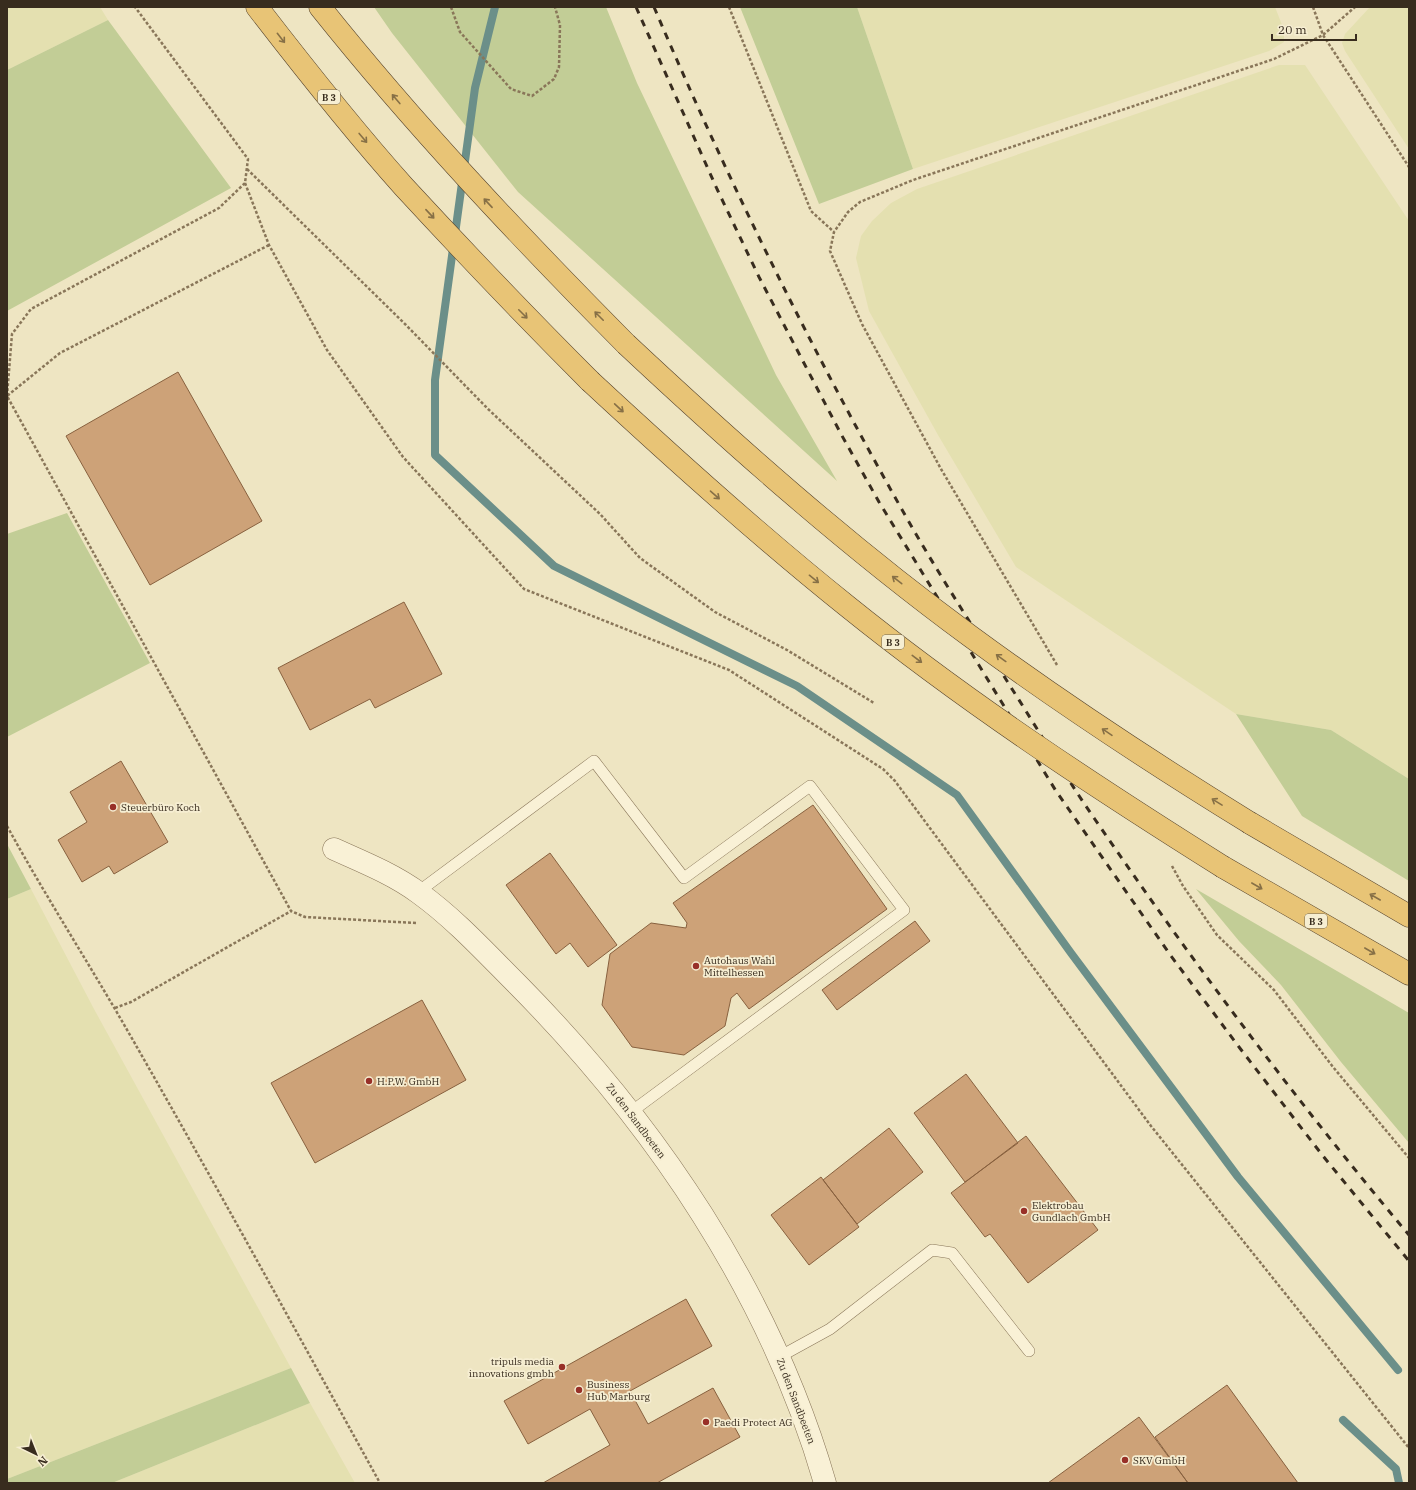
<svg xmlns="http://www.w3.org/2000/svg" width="1416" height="1490" viewBox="0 0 1416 1490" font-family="'IBM Plex Serif',serif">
<rect width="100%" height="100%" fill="#eee5c2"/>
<!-- farmland -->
<path fill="#e4e0b0" d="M7 7H100L108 20 7 70Z
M857 7H1275L1284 30V42L1269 51 913 169Z
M1370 7H1409V149L1345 51 1342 43 1345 34Z
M1279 65H1305L1409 221V779L1331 730 1236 714 1016 567 938 435 869 311 856 258 861 236 872 221 891 203 917 189Z
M31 889 94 1009 291 1368 7 1479V899Z
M310 1403 355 1483H112Z"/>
<!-- green -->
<path fill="#c2cd96" d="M374 7H606L637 83 776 375 837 481 518 192 392 33Z
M740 7H857L913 169 819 204Z
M108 20 231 188 7 311V70Z
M67 513 150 663 7 737V534Z
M1236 714 1331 730 1409 779V881L1302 816Z
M7 844 31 889 7 899Z
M1196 889 1409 1013V1143L1341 1062 1281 985 1239 941Z
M291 1368 310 1403 112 1483H7V1479Z"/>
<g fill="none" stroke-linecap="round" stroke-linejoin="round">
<!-- stream -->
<path stroke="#6b8f89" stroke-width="8" d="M495 7 475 88 435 380V455L554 566 797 686 957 795 1071 953 1238 1177 1398 1370
M1343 1420 1396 1469 1399 1483"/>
</g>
<!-- building -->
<path fill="#cda278" stroke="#88613f" d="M178 372 262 521 150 585 66 436Z
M404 602 442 674 375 708 370 699 310 730 278 668Z
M121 761 168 842 114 874 109 866 82 882 58 840 87 822 70 792Z
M813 805 887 909 749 1009 737 993 731 998 725 1026 684 1055 632 1047 602 1005 610 954 651 923 686 928 687 923 673 903Z
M550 853 617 945 588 967 570 943 556 954 506 885Z
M915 921 930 941 837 1010 822 990Z
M422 1000 466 1080 315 1163 271 1083Z
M966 1074 1018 1143 965 1182 914 1113Z
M889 1128 923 1172 857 1224 823 1180Z
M1026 1136 1098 1230 1028 1283 990 1234 985 1237 951 1193Z
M821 1177 859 1227 809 1265 771 1215Z
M686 1299 712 1346 630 1391 648 1424 713 1388 740 1437 657 1483H543L610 1445 590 1409 528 1444 504 1401Z
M1227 1385 1298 1483H1188L1155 1437Z
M1139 1417 1188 1483H1048Z"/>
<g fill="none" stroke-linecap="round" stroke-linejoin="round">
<!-- service casing -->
<g stroke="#897659" stroke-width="12">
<path id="service" d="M418 892 594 761 684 878 810 786 904 910 631 1112
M779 1357 830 1329 932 1250 952 1253 1029 1351"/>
</g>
<!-- minor casing -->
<g stroke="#897659" stroke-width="23">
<path id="minor" d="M334 849C363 862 393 874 419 893 455 919 486 953 518 985 656 1125 770 1293 825 1483"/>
</g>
<!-- trunk casing -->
<g stroke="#56442e" stroke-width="23">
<path id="trunk" d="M257 7C304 68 352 129 404 187 465 253 527 318 590 381
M320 7C415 126 519 236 626 344
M1250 823 1409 916
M1223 867 1409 974"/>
</g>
<!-- path -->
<path stroke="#897659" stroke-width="2.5" stroke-dasharray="3 2" stroke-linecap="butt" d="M451 7 460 32 511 89 532 96 554 79 559 67 560 25 555 7
M729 7 811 211 834 232
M1313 7 1323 35 1409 167
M247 169 406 325 488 409 600 514 640 558 715 612 787 650 874 703
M245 183 269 245 327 350 403 457 524 589 729 670 883 769 895 781 1151 1126 1409 1448
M269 245 60 353 7 396 291 911 305 917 416 923
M7 396 12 334 31 309 219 208 245 183 248 159 135 7
M1057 665 941 469 862 324 830 251 834 232 848 212 860 202 913 180 1274 59 1323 35 1355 7
M7 826C46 897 90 965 130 1035 215 1183 297 1333 380 1483
M1172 866 1183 886 1217 935 1274 990 1333 1067 1409 1158
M115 1008 131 1002 291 911"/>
<!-- service -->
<use href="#service" stroke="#f9f1d6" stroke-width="11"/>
<!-- minor -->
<use href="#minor" stroke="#f9f1d6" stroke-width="22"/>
<!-- trunk -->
<use href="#trunk" stroke="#e8c476" stroke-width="22"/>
<!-- rail -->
<path stroke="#382c1e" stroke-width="3" stroke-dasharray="7 7" stroke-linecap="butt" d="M636 7 717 189 759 277 841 434 879 502 1056 791 1171 956 1239 1047 1323 1156 1409 1261
M654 7C729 183 814 355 909 522 941 578 977 633 1012 689 1039 731 1065 776 1094 818 1192 961 1297 1102 1409 1235"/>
<!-- trunk-bridge casing -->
<g stroke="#56442e" stroke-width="23" stroke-linecap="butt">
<path id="trunk-bridge" d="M626 344C736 447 849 547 970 636 1061 703 1154 764 1250 823
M590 381C674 459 758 535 847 606 966 702 1094 786 1223 867"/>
</g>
<!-- trunk-bridge -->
<use href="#trunk-bridge" stroke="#e8c476" stroke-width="22"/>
</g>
<!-- one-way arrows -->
<defs><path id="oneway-shaft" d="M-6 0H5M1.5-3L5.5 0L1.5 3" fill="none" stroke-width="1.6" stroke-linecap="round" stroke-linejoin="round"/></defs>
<g stroke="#877046">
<use href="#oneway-shaft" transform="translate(281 38) rotate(52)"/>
<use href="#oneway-shaft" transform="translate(396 99) rotate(-130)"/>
<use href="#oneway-shaft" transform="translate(363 138) rotate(50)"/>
<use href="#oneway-shaft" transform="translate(488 203) rotate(-133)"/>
<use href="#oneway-shaft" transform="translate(430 214) rotate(47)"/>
<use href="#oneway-shaft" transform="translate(523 314) rotate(45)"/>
<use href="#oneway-shaft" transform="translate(599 316) rotate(-135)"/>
<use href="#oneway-shaft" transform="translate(619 408) rotate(43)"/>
<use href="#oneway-shaft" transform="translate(715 495) rotate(41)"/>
<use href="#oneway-shaft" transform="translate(814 579) rotate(39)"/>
<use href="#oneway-shaft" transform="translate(897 580) rotate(-142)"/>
<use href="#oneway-shaft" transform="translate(1001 658) rotate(-144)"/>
<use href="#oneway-shaft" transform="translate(917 659) rotate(37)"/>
<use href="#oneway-shaft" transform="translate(1107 732) rotate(-146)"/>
<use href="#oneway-shaft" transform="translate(1217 802) rotate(-148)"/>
<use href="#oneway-shaft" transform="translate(1257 886) rotate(30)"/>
<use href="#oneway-shaft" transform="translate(1375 897) rotate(-150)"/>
<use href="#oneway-shaft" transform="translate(1370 951) rotate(30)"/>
</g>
<!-- markers -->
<g fill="#983028" stroke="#f6eed2" stroke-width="1.5">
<circle cx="113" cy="807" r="4"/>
<circle cx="696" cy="966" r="4"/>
<circle cx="369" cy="1081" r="4"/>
<circle cx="1024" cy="1211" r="4"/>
<circle cx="562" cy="1367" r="4"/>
<circle cx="579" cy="1390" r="4"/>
<circle cx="706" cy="1422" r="4"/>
<circle cx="1125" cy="1460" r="4"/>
</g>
<g text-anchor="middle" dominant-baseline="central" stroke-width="3.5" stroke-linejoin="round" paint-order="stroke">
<!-- shield labels -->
<g fill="#f6eed2" stroke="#716654" stroke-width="1">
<rect x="318" y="90" width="22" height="14" rx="3"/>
<rect x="882" y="635" width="22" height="14" rx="3"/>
<rect x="1305" y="914" width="22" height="14" rx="3"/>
</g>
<g font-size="9" font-weight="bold" fill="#382c1e">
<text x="329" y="97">B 3</text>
<text x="893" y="642">B 3</text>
<text x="1316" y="921">B 3</text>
</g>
<!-- poi labels -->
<g font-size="10" fill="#382c1e" stroke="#f6eed2" text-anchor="start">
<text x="121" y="807">Steuerbüro Koch</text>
<text x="704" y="960">Autohaus Wahl<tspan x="704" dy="12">Mittelhessen</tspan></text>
<text x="377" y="1081">H.P.W. GmbH</text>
<text x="1032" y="1205">Elektrobau<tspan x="1032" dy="12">Gundlach GmbH</tspan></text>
<text x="554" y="1361" text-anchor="end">tripuls media<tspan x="554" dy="12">innovations gmbh</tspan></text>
<text x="587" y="1384">Business<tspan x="587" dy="12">Hub Marburg</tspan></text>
<text x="714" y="1422">Paedi Protect AG</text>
<text x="1133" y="1460">SKV GmbH</text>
</g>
<!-- street labels -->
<g font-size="10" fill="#382c1e" stroke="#f6eed2">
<text transform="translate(636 1121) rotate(53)">Zu den Sandbeeten</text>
<text transform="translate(796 1401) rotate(69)">Zu den Sandbeeten</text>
</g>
</g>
<!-- border -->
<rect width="1416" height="1490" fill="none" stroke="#382c1e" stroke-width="16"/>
<!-- north arrow -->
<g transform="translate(36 1454) rotate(137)" stroke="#f6eed2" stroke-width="3" paint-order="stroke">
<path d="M0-3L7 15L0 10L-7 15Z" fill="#382c1e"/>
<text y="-6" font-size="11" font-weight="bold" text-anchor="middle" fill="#382c1e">N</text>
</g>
<!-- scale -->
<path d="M1272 34v6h84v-6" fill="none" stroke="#382c1e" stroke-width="2"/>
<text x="1278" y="34" font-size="12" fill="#382c1e" stroke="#f6eed2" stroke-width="3" paint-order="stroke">20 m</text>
</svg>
